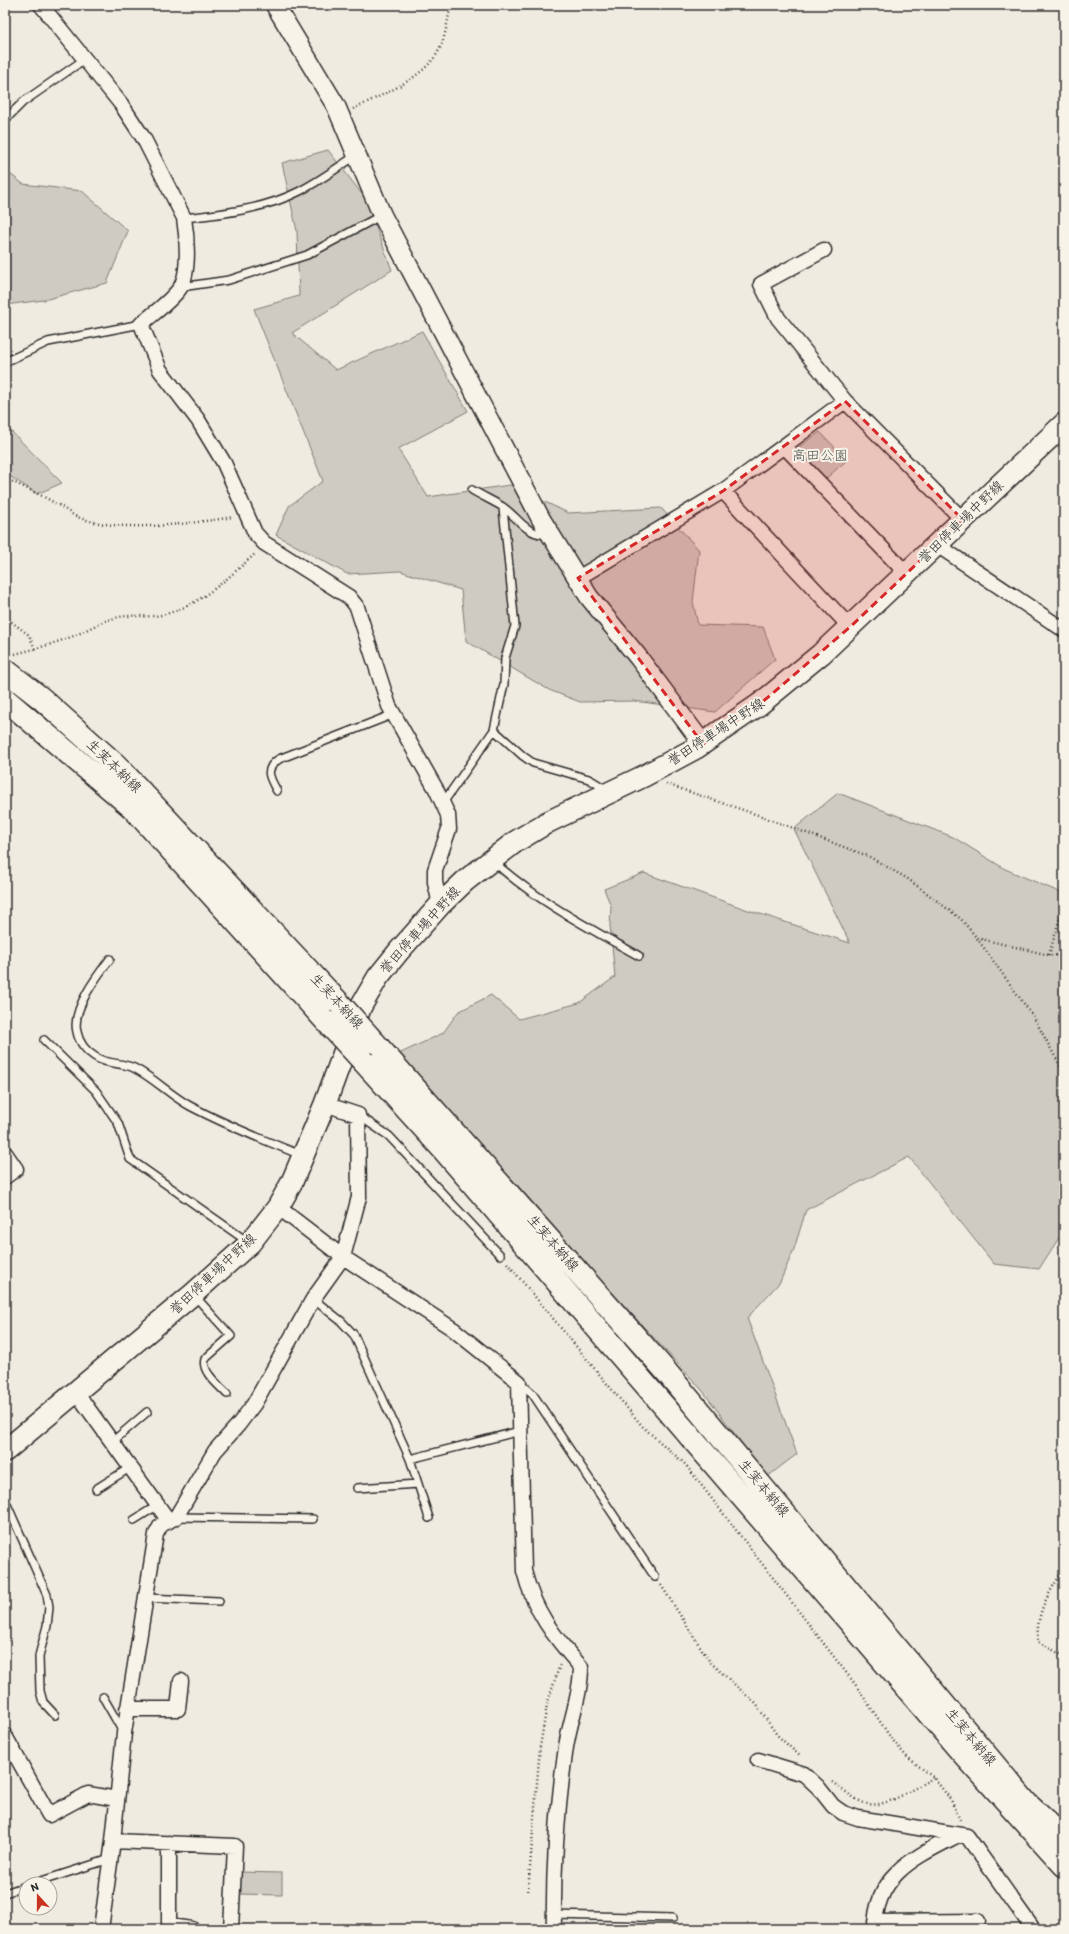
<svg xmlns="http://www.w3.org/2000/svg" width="1069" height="1934" viewBox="0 0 1069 1934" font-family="Itim,'Klee One',sans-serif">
<rect width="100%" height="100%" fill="#efebe0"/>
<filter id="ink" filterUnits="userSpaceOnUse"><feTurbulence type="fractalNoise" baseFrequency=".025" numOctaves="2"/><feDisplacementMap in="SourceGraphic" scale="8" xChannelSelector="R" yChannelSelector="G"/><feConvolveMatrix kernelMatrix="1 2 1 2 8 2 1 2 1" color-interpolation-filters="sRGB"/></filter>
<g filter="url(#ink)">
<!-- green -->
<path fill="#cfcbc2" stroke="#7d7b76" d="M328 150 365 198 392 270 292 333 336 370 422 331 468 411 398 449 428 497 510 485 568 513 661 508 699 550 693 602 698 625 763 627 775 659 715 712 634 701 580 702 549 690 466 641 461 590 400 571 347 574 276 535 289 506 323 481 254 309 299 296 297 231 282 163Z
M5 170 23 184 82 191 128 231 107 283 44 300 5 305Z
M5 425 62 483 37 494 5 473Z
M820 432 847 460 822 482 793 451Z
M838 793 953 837 1005 869 1064 894V1230L1039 1269 994 1264 909 1157 806 1210 794 1249 780 1282 747 1318 797 1454 767 1477 702 1390 489 1159 384 1061 443 1033 458 1012 491 995 519 1019 579 1003 615 977 610 925 611 906 604 889 644 873 748 910 850 943 794 829Z
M239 1872 282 1873V1895L238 1894Z"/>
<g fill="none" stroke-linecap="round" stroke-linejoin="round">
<!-- service casing -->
<g stroke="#2b2b2b" stroke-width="10">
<path id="service" d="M5 120 23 102 85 59
M184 218C222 214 265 209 300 191 320 181 338 167 357 155
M181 287 229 280 307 255 382 215
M5 362 48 342 141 324
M472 490C482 496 493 501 503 507 521 520 525 535 550 535
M494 730 523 756 533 763 589 779 607 790
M277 791C269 777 264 769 279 759L394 714
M443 803 494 730 504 684 505 658 515 626 503 508
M494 862C537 901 589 928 639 956
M110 959C97 976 71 1010 77 1032 79 1042 86 1051 94 1056 105 1065 122 1062 134 1068 154 1078 170 1095 190 1106 226 1125 263 1140 301 1155
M44 1040 96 1091 118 1123 130 1159 248 1242
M358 1115 389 1136 500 1255
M194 1295 231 1336 205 1359C201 1372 219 1385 227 1394
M313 1299 341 1321 354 1335 410 1459 429 1518
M519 1382 532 1393 655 1577
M112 1442 147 1412
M410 1459 520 1431
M357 1488 418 1484
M96 1489 131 1467
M5 1500 47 1595 49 1607 47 1626 39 1656 40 1691 43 1702 55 1715
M176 1517 313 1519
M134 1520 158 1505
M145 1598 219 1601
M103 1697 123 1732
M32 1884 110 1859
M5 1893 26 1886
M554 1915 673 1918"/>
</g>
<!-- minor casing -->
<g stroke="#2b2b2b" stroke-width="17">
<path id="minor" d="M41 5 121 104 144 139 184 218C187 236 190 273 180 288 170 302 154 313 141 324L160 370 198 420 224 463 255 533 264 543 349 597 357 607 389 706 436 789 448 815 449 829 435 870V882L440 905
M824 250 761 284 778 318 845 401 963 520
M784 446 907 574
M723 491 850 627
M937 545 1064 630
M578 578 723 491 845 401
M5 1153 16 1169 5 1177
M278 1207 343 1257 453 1329 519 1382 524 1571C534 1611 554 1637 581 1667 581 1695 570 1720 566 1747 557 1809 553 1867 554 1929
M76 1392 169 1521
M127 1709H178L181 1681
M5 1736 49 1815 88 1794 117 1799
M758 1760 804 1774 818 1787 833 1806 843 1813 858 1818 967 1836 1033 1929
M113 1841 235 1846 231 1929
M169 1843V1926L192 1929
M875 1922 978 1921
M101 1929 113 1841 124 1733 156 1534 161 1525 176 1517 215 1451 239 1424 254 1404 313 1299 343 1257 359 1197 358 1115 325 1104
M875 1929C875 1874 916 1857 958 1835"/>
</g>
<!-- tertiary casing -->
<g stroke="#2b2b2b" stroke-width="21">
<path id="tertiary" d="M275 5 336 106 382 215 541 519 589 597 638 657 703 744"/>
</g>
<!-- secondary casing -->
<g stroke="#2b2b2b" stroke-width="24">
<path id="secondary" d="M5 1451 193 1294 250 1243 278 1207 291 1184 325 1104 361 1006 378 977 399 951 440 905 465 881 515 842 548 822 644 776 696 748 760 704 821 654 1064 424"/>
</g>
<!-- primary casing -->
<g stroke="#2b2b2b" stroke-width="25">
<path id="primary" d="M5 670 42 699 117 766 339 1003
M5 699 134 809 327 1022
M374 1042 664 1369 1033 1811
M364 1062 442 1148 959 1749 1064 1865
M1023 1800 1064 1838"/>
</g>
<!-- path -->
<path stroke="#2b2b2b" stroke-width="2.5" stroke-dasharray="1 3" stroke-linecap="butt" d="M353 109C379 96 416 82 434 58 445 44 447 22 451 5
M5 478C23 487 42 495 60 506 65 509 70 513 75 516 117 534 188 524 233 517
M5 617 29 635 35 649
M15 654C35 649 56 643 76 635 89 629 102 621 115 618 129 614 142 617 155 616 194 611 227 579 255 554
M666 784 758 815 868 856 908 879 961 919 976 937 1033 1016 1064 1073
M977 938 1049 955 1064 956
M1049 955 1064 904
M507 1263 643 1427 685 1464 855 1684 891 1738 906 1756 934 1778 951 1800 960 1820
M1064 1569C1049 1592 1035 1614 1038 1642L1064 1656
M661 1585 710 1662 756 1704 777 1735 801 1757
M833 1782C843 1789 855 1801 868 1804 888 1808 916 1786 934 1778
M528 1891 540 1747 547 1705 560 1664"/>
<!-- service -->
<use href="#service" stroke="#f7f3e8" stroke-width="7"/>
<!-- minor -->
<use href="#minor" stroke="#f7f3e8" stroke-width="14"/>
<!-- tertiary -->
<use href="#tertiary" stroke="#f7f3e8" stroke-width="18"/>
<!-- secondary -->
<use href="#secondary" stroke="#f7f3e8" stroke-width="21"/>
<!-- primary -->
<use href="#primary" stroke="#f7f3e8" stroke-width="22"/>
<!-- primary-bridge casing -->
<g stroke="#2b2b2b" stroke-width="25" stroke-linecap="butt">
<path id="primary-bridge" d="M339 1003 374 1042
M327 1022 364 1062"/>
</g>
<!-- primary-bridge -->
<use href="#primary-bridge" stroke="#f7f3e8" stroke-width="22"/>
</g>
</g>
<!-- marked area -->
<path fill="#d62828" fill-opacity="0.2" stroke="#d62828" stroke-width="3" stroke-dasharray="8 5" stroke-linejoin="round" d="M845 401 963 520 850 627 760 704 703 744 578 578 723 491Z"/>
<g text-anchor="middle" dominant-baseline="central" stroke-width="4" stroke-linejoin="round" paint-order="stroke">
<!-- park labels -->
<g font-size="14" fill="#545351" stroke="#f7f3e8">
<text x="820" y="455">高田公園</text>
</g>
<!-- street labels -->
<g font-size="14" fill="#2b2b2b" stroke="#f7f3e8">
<text transform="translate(961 522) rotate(-44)">誉田停車場中野線</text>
<text transform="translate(716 732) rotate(-33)">誉田停車場中野線</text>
<text transform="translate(114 766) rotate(44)">生実本納線</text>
<text transform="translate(420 930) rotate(-48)">誉田停車場中野線</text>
<text transform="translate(337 1001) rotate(47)">生実本納線</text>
<text transform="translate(553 1243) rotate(49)">生実本納線</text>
<text transform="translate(213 1274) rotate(-43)">誉田停車場中野線</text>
<text transform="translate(764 1488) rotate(50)">生実本納線</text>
<text transform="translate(971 1737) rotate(50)">生実本納線</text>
</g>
</g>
<!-- margin -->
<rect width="1069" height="1934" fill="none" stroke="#f7f3e8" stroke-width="20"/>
<rect x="10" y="10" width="1049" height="1914" fill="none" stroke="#2b2b2b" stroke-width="1.5" filter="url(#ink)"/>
<!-- north arrow -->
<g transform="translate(38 1896) rotate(339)"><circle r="19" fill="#f7f3e8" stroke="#a5a39c"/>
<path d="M0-3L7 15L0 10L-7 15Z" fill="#c8321e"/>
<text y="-6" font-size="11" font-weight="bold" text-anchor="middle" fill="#2b2b2b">N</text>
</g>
</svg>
